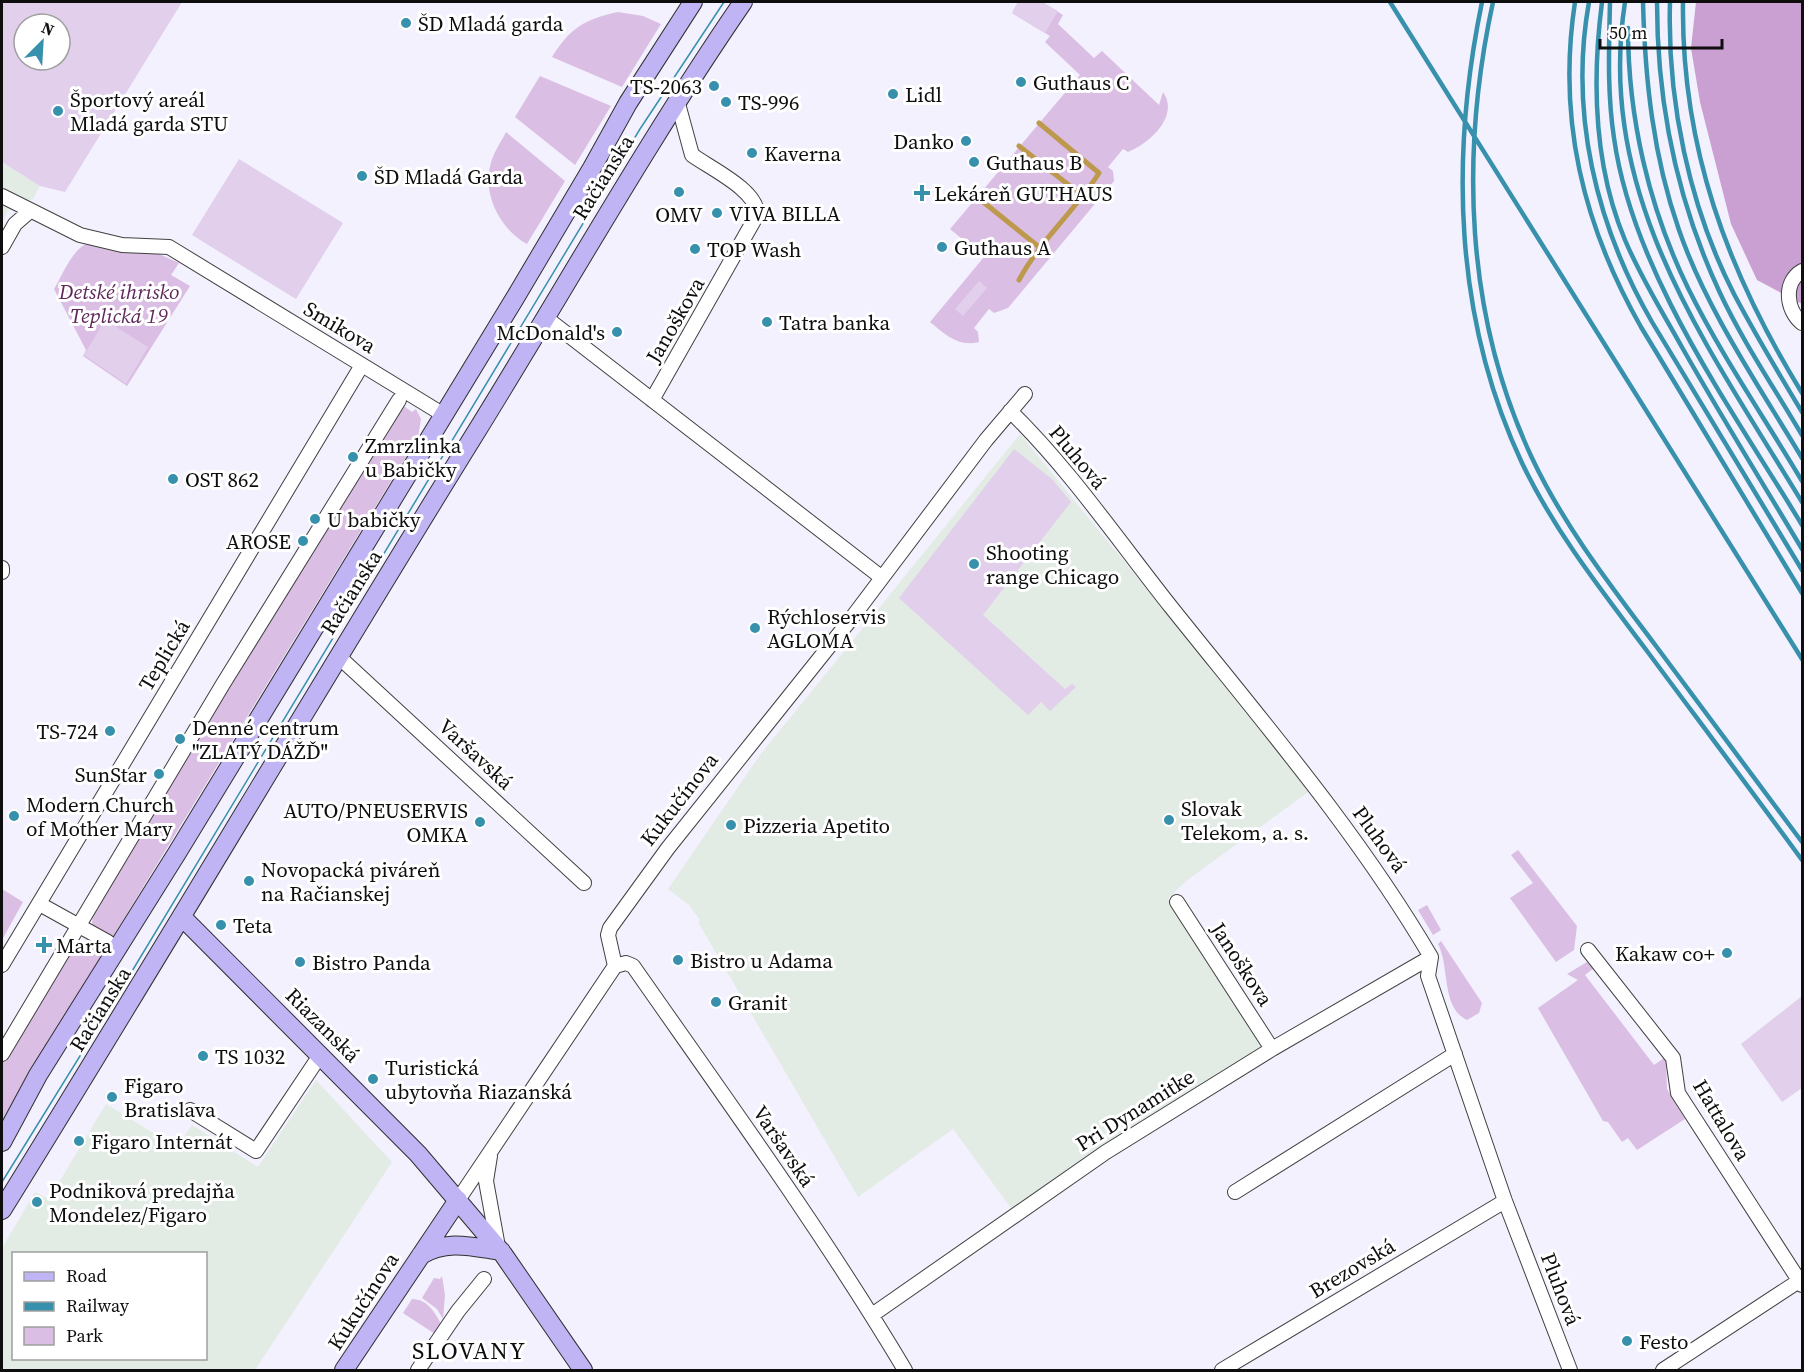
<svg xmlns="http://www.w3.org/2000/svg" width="1804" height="1372" viewBox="0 0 1804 1372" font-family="'Source Serif 4',serif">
<rect width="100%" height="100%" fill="#f2f1fd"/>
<!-- industrial -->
<path fill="#e3ebe5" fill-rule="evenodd" d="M2 162 40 186 33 199 8 211 2 223Z
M1020 434 1311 790 1186 881 1168 899 1267 1043 1011 1208 953 1129 858 1197 698 922 700 920 689 905 668 889 760 755Z
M316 1080 392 1162 255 1370H2V1248L35 1192 49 1199 106 1104 155 1134 175 1150 192 1125 258 1167ZM14 1254H206V1358H14Z"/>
<!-- green -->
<path fill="#dbbee4" d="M1018 2H1042L1063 15 1058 24 1094 58 1102 51 1159 105 1163 92C1180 116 1149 144 1128 152L1123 149 1108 167 1113 171 1114 181 1008 308 994 313 989 309 974 328 978 332 979 342C958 347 946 335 930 322L984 257 950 229 1080 75 1045 42 1050 36 1012 13Z
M618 12 643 16 661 24 622 87 552 57C570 28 585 19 618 12Z
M540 76 611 106 575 165 515 117Z
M506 132 565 181 527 244C501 230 483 196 490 167 492 154 500 144 506 132Z
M89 243 125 252 159 254 179 263 171 275 190 286 127 386 83 356 86 350 54 289C62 276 73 247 89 243Z
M401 404 412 412 416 409 421 419 418 437 112 938 92 925 93 910Z
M1518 850 1577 926 1574 950 1556 962 1510 898 1533 883 1511 855Z
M2 889 23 902 2 940Z
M1427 905 1441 930 1433 935 1418 910Z
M1441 941 1482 1003 1479 1013 1467 1020C1441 1008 1450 967 1438 944Z
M71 948H106L2 1125V1064Z
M1587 962 1594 968 1585 975 1654 1065 1664 1058 1666 1060 1667 1089 1685 1119 1637 1150 1628 1138 1622 1142 1608 1122 1603 1121 1538 1008 1578 980 1567 974Z
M442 1276 445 1295 443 1319 437 1309 422 1298 434 1278 440 1279Z
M412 1299C428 1299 435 1313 442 1325L435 1334 403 1313Z"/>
<!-- forest -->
<path fill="#ca9fd2" d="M1696 2H1802V304L1757 280 1731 224 1700 102 1691 48Z"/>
<!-- pitch -->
<path fill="#e1cfec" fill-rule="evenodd" d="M2 2H182L65 192 40 186 2 162ZM24 24H60V60H24Z
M1018 2H1042L1058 11 1045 33 1012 13Z
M239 159 343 223 296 299 192 235Z
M979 281 987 288 963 316 955 309Z
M105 320 148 347 126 384 84 355Z
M1014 449 1052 479 1071 502 983 615 1065 689 1072 684 1076 687 1050 711 1041 702 1028 715 899 598Z
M1802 996V1088L1782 1102 1741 1044Z"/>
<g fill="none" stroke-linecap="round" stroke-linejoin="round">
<!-- stream -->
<path stroke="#bc994c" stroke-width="5" d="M1019 146 1084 197
M977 197 1039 247
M1019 280C1041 239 1075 211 1099 173L1039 123"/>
<!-- street casing -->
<g stroke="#414141" stroke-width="16">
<path id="street" d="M2 196 80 235 122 245 169 247 444 415
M2 247 15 224 30 211
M1802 271C1783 282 1786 310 1802 323
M545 317 881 577
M652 400 757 215C759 191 710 168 692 155L677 100
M1010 411C1068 467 1121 544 1171 607 1262 721 1357 831 1431 957L1428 976 1505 1201 1570 1370
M2 568V572
M338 656 584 883
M1177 902 1272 1049
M45 907 108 942
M1588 950 1673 1058 1678 1093 1802 1285
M2 965 362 365
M615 966 626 963 633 966C726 1099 822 1231 905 1370
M2 1054 223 684 399 400
M190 1110 256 1151 321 1054
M490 1156 486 1181 498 1247
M1235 1192 1455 1054
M458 1200 615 966 608 935 610 928 668 848 851 619 986 440 1025 394
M872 1315 1106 1152 1272 1049 1431 957
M418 1370 458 1311 484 1279
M1222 1370 1505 1201
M1663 1370 1802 1279"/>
</g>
<!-- secondary casing -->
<g stroke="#303030" stroke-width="20">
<path id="secondary" d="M183 918 418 1154 503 1254 583 1370
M2 1142 38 1075 177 853 515 298 592 168 628 103 693 2
M2 1210C161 954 314 694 473 437 563 292 646 143 743 2
M421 1255C447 1239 473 1247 501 1251
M344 1370 458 1200"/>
</g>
<!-- street -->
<use href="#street" stroke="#fff" stroke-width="14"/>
<!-- secondary -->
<use href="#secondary" stroke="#c0b4f5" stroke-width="18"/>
<!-- tram -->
<path stroke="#3790ac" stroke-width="1.5" d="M2 1182 114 1001 640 129 724 2"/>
<!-- rail -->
<path stroke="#3790ac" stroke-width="4.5" d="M1390 2 1802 659
M1482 2C1450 157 1454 318 1522 463 1555 532 1602 591 1647 651 1699 721 1751 790 1802 860
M1493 2C1460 154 1465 315 1532 458 1564 526 1611 586 1656 646 1705 712 1754 777 1802 842
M1575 2C1557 119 1583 225 1641 327L1802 593
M1589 2C1569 113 1596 225 1652 322L1802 570
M1602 2C1592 80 1594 166 1625 240 1641 278 1663 313 1683 349 1721 416 1762 482 1802 549
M1610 2C1609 48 1607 92 1614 138 1633 274 1732 409 1802 525
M1625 2C1595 196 1707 345 1802 502
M1643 2C1645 79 1653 156 1679 230 1706 309 1759 386 1802 458
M1657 2C1657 103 1677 201 1720 293 1743 342 1775 389 1802 435
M1670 2C1667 100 1689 206 1734 294 1755 334 1779 374 1802 412
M1683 2C1681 146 1727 271 1802 393
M1628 28C1628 118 1649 208 1688 288 1721 355 1764 417 1802 481"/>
</g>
<!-- markers -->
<g fill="#3790ac" stroke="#fff" stroke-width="2">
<circle cx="406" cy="23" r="6"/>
<circle cx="1021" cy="82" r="6"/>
<circle cx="714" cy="86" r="6"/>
<circle cx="893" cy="94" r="6"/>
<circle cx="726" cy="102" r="6"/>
<circle cx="58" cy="111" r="6"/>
<circle cx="966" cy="141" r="6"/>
<circle cx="752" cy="153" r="6"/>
<circle cx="974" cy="162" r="6"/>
<circle cx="362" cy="176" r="6"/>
<circle cx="679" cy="192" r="6"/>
<path d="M919 184h6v6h6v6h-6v6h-6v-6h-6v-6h6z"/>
<circle cx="717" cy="213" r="6"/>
<circle cx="942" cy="247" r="6"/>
<circle cx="695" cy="249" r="6"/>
<circle cx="767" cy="322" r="6"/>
<circle cx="617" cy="332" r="6"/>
<circle cx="353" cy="457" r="6"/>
<circle cx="173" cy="479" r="6"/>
<circle cx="315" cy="519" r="6"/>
<circle cx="303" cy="541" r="6"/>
<circle cx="974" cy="564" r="6"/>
<circle cx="755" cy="628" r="6"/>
<circle cx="110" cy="731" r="6"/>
<circle cx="180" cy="739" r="6"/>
<circle cx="159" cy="774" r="6"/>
<circle cx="14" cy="816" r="6"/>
<circle cx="1169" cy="820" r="6"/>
<circle cx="480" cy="822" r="6"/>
<circle cx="731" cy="825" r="6"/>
<circle cx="249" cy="881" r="6"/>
<circle cx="221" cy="925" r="6"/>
<path d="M41 936h6v6h6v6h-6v6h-6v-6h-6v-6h6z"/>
<circle cx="1727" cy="953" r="6"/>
<circle cx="678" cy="960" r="6"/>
<circle cx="300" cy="962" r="6"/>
<circle cx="716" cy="1002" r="6"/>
<circle cx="203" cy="1056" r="6"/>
<circle cx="373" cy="1079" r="6"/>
<circle cx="112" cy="1097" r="6"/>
<circle cx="79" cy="1141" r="6"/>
<circle cx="37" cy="1202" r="6"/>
<circle cx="1627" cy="1341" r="6"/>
</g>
<g text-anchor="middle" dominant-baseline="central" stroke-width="6" stroke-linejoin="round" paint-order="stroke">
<!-- poi labels -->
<g font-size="21" fill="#0e0e0e" stroke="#fff" text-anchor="start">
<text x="418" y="23">ŠD Mladá garda</text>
<text x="1033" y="82">Guthaus C</text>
<text x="702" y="86" text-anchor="end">TS-2063</text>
<text x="905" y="94">Lidl</text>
<text x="70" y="99">Športový areál<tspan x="70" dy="24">Mladá garda STU</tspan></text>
<text x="738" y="102">TS-996</text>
<text x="954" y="141" text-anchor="end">Danko</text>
<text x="764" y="153">Kaverna</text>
<text x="986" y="162">Guthaus B</text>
<text x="374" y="176">ŠD Mladá Garda</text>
<text x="934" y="193">Lekáreň GUTHAUS</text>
<text x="729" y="213">VIVA BILLA</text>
<text x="679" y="214" text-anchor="middle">OMV</text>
<text x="954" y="247">Guthaus A</text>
<text x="707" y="249">TOP Wash</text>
<text x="779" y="322">Tatra banka</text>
<text x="605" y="332" text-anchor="end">McDonald's</text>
<text x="365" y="445">Zmrzlinka<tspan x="365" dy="24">u Babičky</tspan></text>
<text x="185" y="479">OST 862</text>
<text x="327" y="519">U babičky</text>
<text x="291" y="541" text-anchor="end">AROSE</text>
<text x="986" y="552">Shooting<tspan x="986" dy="24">range Chicago</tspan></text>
<text x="767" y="616">Rýchloservis<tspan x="767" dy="24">AGLOMA</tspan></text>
<text x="192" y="727">Denné centrum<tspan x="192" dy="24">"ZLATÝ DÁŽĎ"</tspan></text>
<text x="98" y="731" text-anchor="end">TS-724</text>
<text x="147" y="774" text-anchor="end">SunStar</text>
<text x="26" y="804">Modern Church<tspan x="26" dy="24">of Mother Mary</tspan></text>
<text x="1181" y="808">Slovak<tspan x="1181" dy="24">Telekom, a. s.</tspan></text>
<text x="468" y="810" text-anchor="end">AUTO/PNEUSERVIS<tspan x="468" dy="24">OMKA</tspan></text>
<text x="743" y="825">Pizzeria Apetito</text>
<text x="261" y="869">Novopacká piváreň<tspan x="261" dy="24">na Račianskej</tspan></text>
<text x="233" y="925">Teta</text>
<text x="56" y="945">Marta</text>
<text x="1715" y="953" text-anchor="end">Kakaw co+</text>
<text x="690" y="960">Bistro u Adama</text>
<text x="312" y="962">Bistro Panda</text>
<text x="728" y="1002">Granit</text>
<text x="215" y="1056">TS 1032</text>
<text x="385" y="1067">Turistická<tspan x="385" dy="24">ubytovňa Riazanská</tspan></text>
<text x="124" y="1085">Figaro<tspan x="124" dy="24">Bratislava</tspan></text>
<text x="91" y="1141">Figaro Internát</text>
<text x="49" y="1190">Podniková predajňa<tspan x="49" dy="24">Mondelez/Figaro</tspan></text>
<text x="1639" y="1341">Festo</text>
</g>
<!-- street labels -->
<g font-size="21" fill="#0e0e0e" stroke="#fff">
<text transform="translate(603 177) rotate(-58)">Račianska</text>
<text transform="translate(675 320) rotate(-60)">Janoškova</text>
<text transform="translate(340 327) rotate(31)">Smikova</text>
<text transform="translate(1078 457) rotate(50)">Pluhová</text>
<text transform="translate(351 592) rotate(-58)">Račianska</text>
<text transform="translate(164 655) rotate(-59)">Teplická</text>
<text transform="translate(476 754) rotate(43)">Varšavská</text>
<text transform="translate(679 799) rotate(-52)">Kukučínova</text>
<text transform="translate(1380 839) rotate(54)">Pluhová</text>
<text transform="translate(1242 964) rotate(57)">Janoškova</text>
<text transform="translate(100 1009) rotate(-58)">Račianska</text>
<text transform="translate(323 1025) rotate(45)">Riazanská</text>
<text transform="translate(1135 1110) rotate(-32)">Pri Dynamitke</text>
<text transform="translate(1722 1120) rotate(59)">Hattalova</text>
<text transform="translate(784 1146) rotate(56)">Varšavská</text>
<text transform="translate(1352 1268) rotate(-31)">Brezovská</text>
<text transform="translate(1561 1289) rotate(69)">Pluhová</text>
<text transform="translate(363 1301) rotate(-57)">Kukučínova</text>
</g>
<!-- park labels -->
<g font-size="21" font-style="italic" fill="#5e2659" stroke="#fff">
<text x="119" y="291">Detské ihrisko<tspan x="119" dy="24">Teplická 19</tspan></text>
</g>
<!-- quarter labels -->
<g font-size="24" letter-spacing="1.5" fill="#0e0e0e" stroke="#fff">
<text x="469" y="1350">SLOVANY</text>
</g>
</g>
<!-- border -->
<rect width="1804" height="1372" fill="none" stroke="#0e0e0e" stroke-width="6"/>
<!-- legend -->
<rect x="12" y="1252" width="195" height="108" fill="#ffffff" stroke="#9f9f9f" stroke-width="1.5"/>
<rect x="24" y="1272" width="30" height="9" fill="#c0b4f5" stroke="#9f9f9f" stroke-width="1.5"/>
<text x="66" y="1282" font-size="18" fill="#0e0e0e">Road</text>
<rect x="24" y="1302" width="30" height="9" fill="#3790ac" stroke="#9f9f9f" stroke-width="1.5"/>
<text x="66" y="1312" font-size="18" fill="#0e0e0e">Railway</text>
<rect x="24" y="1327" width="30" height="18" fill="#dbbee4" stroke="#9f9f9f" stroke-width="1.5"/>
<text x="66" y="1342" font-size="18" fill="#0e0e0e">Park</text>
<!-- north arrow -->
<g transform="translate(42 42) rotate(24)"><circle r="28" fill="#ffffff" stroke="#9f9f9f" stroke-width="1.5"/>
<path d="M0-4.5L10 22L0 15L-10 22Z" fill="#3790ac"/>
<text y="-9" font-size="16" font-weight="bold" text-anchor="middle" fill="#0e0e0e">N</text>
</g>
<!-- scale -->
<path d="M1600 39v9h122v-9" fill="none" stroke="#0e0e0e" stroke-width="3"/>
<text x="1609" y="39" font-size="18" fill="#0e0e0e" stroke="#ffffff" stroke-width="4.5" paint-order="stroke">50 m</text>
</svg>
